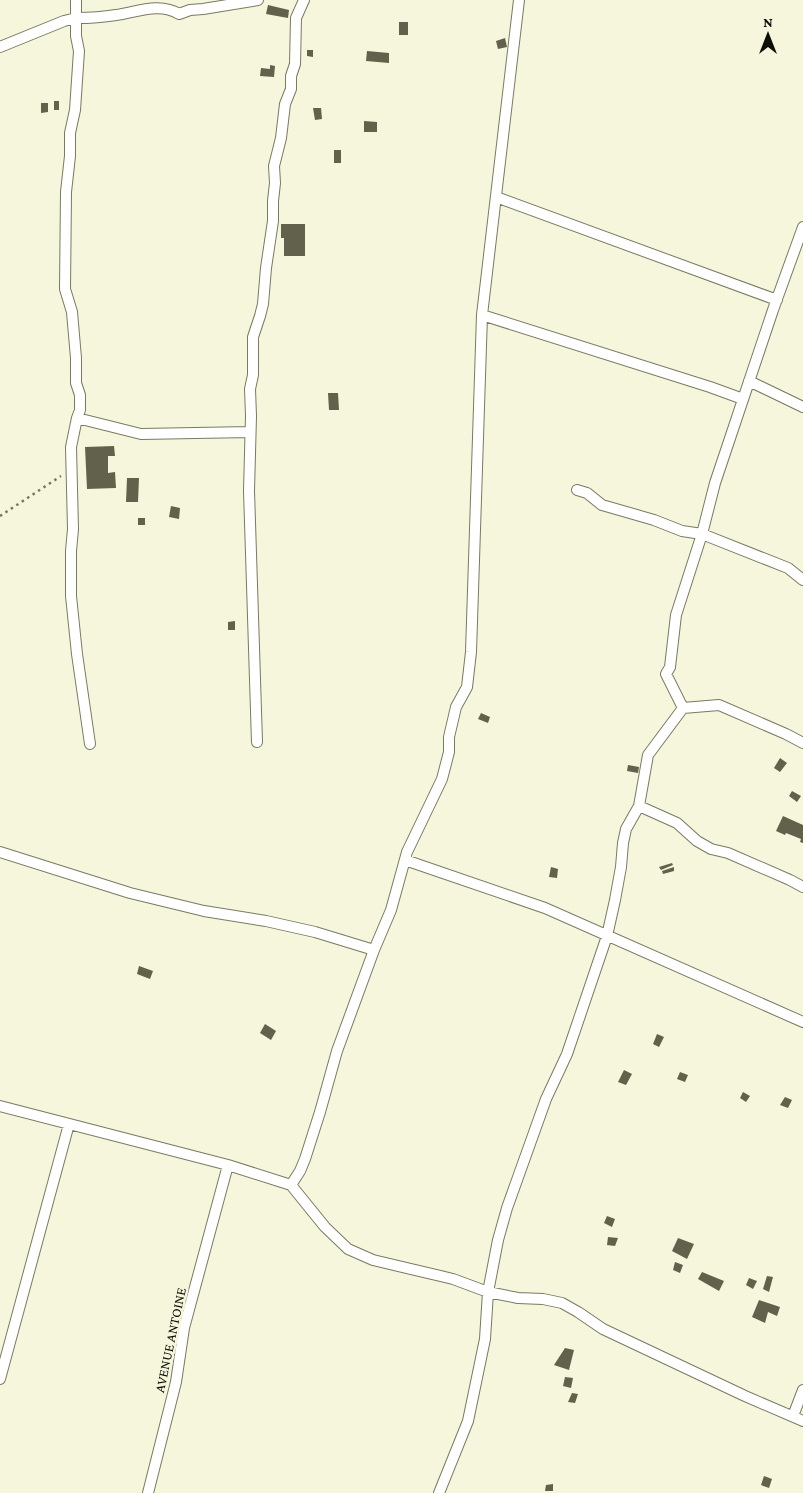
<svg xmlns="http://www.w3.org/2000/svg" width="803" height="1493" viewBox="0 0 803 1493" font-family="'Crimson Pro',serif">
<rect width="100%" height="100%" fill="#f5f6dc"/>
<!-- building -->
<path fill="#62624c" d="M268 5 289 10 288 18 266 14Z
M399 22H408V35H399Z
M505 38 507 47 498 49 496 41Z
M307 50H313V57L307 56Z
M367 51 389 53V63L366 61Z
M270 65 275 66 274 77 260 76 261 68 270 69Z
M54 101H59V110H54Z
M41 103H48V112L41 113Z
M313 108H321L322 119 315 120Z
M364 121 377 122V132H364Z
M334 150H341V163H334Z
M281 224H305V256H284V238H281Z
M328 393H338L339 410H329Z
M114 446 115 456H108V473L115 472 116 488 87 489 85 447Z
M127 478H139L138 502H126Z
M171 506 180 508 179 519 169 517Z
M138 518H145V525H138Z
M235 621V630H228V622Z
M481 713 490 717 488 723 478 719Z
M780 758 787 763 780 772 774 768Z
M628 765 639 767 638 773 627 771Z
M792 791 801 796 797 802 789 796Z
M783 816 803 825V843L800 842 801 839 786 833 785 835 776 831Z
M672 863 673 865 661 870 659 867Z
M551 867 558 869 557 878 549 877Z
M674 867V871L663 874 662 871Z
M139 966 153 971 150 979 137 974Z
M265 1024 276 1031 271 1040 260 1033Z
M657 1034 664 1037 659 1047 653 1044Z
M624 1070 632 1074 626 1085 618 1082Z
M680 1072 688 1075 685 1082 677 1079Z
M743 1092 750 1096 746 1102 740 1098Z
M785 1097 792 1100 788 1108 780 1105Z
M607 1216 615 1219 612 1227 604 1223Z
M608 1237 618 1238 615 1246 607 1245Z
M678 1238 694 1244 687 1259 672 1251Z
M675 1262 683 1265 680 1273 673 1270Z
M702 1272 724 1281 719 1291 698 1279Z
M767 1276 773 1277 769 1292 763 1289Z
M749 1278 757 1281 753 1289 746 1285Z
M759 1300 780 1307 777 1316 768 1312 765 1323 752 1317Z
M565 1348 574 1350 569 1370 554 1365Z
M565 1377 573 1378 571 1388 563 1386Z
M572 1393 578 1394 575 1403 568 1402Z
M764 1476 772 1479 769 1488 761 1485Z
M553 1484V1491H545L546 1485Z"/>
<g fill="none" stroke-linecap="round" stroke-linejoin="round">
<!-- minor casing -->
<g stroke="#797a63" stroke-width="12">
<path id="minor" d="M0 47 64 21 76 18V0
M496 197 777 300
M482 315 710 387 743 399
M749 381 803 407
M77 418 141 434 250 432
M577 490 587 493 602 505 654 520 682 531 702 534 788 568 803 580
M683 708 719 705 786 734 803 743
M257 742 249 491 251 416 250 389 253 375V337L260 316 263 304 266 268 273 221V201L275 183 274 166 281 138 285 104 291 89V76L295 64 296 18 304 0
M90 744 77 654 71 596V551L73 529 71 447 77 418 80 410V395L76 383V358L72 312 65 289 66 192 70 156V133L75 110 79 51 76 36V18C89 18 104 17 116 15 137 12 160 2 179 14L190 10 203 9 258 0
M639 806 677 823 697 841 711 849 728 853 790 880 803 887
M0 852 130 893 204 911 266 921 315 932 374 950
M405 860 545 908 803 1022
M0 1106 228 1165 291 1185 325 1227 348 1249 373 1260 453 1279 488 1292 518 1298 543 1299 562 1303 578 1312 603 1329 745 1396 803 1421
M291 1185 300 1171 305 1159 320 1112 337 1051 374 950 391 910 407 852 442 779 449 752V737L456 707 467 687 471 652 482 315 519 0
M0 1379 69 1124
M793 1416 803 1390
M148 1493 176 1382 184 1328 228 1165
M439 1493 468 1421 485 1339 488 1292 498 1240 507 1208 546 1099 567 1054 607 936 615 900 621 867 623 843 626 829 639 806 648 755 683 708 666 674 670 667 676 615 702 534 715 483 773 310 803 227"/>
</g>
<!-- path -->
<path stroke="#767767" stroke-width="2.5" stroke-dasharray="2.5 4" stroke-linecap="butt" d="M0 516 61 476"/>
<!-- minor -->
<use href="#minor" stroke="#fff" stroke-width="10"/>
</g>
<g text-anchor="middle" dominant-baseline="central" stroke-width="5" stroke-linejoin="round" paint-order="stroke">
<!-- street labels -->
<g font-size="14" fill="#0e0f06" stroke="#f5f6dc">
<text transform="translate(170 1340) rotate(-78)">AVENUE ANTOINE</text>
</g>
</g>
<!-- north arrow -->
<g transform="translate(768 35)" stroke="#f5f6dc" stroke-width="4" paint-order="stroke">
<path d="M0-4L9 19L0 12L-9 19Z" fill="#0e0f06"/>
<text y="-8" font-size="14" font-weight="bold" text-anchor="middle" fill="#0e0f06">N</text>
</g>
</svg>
